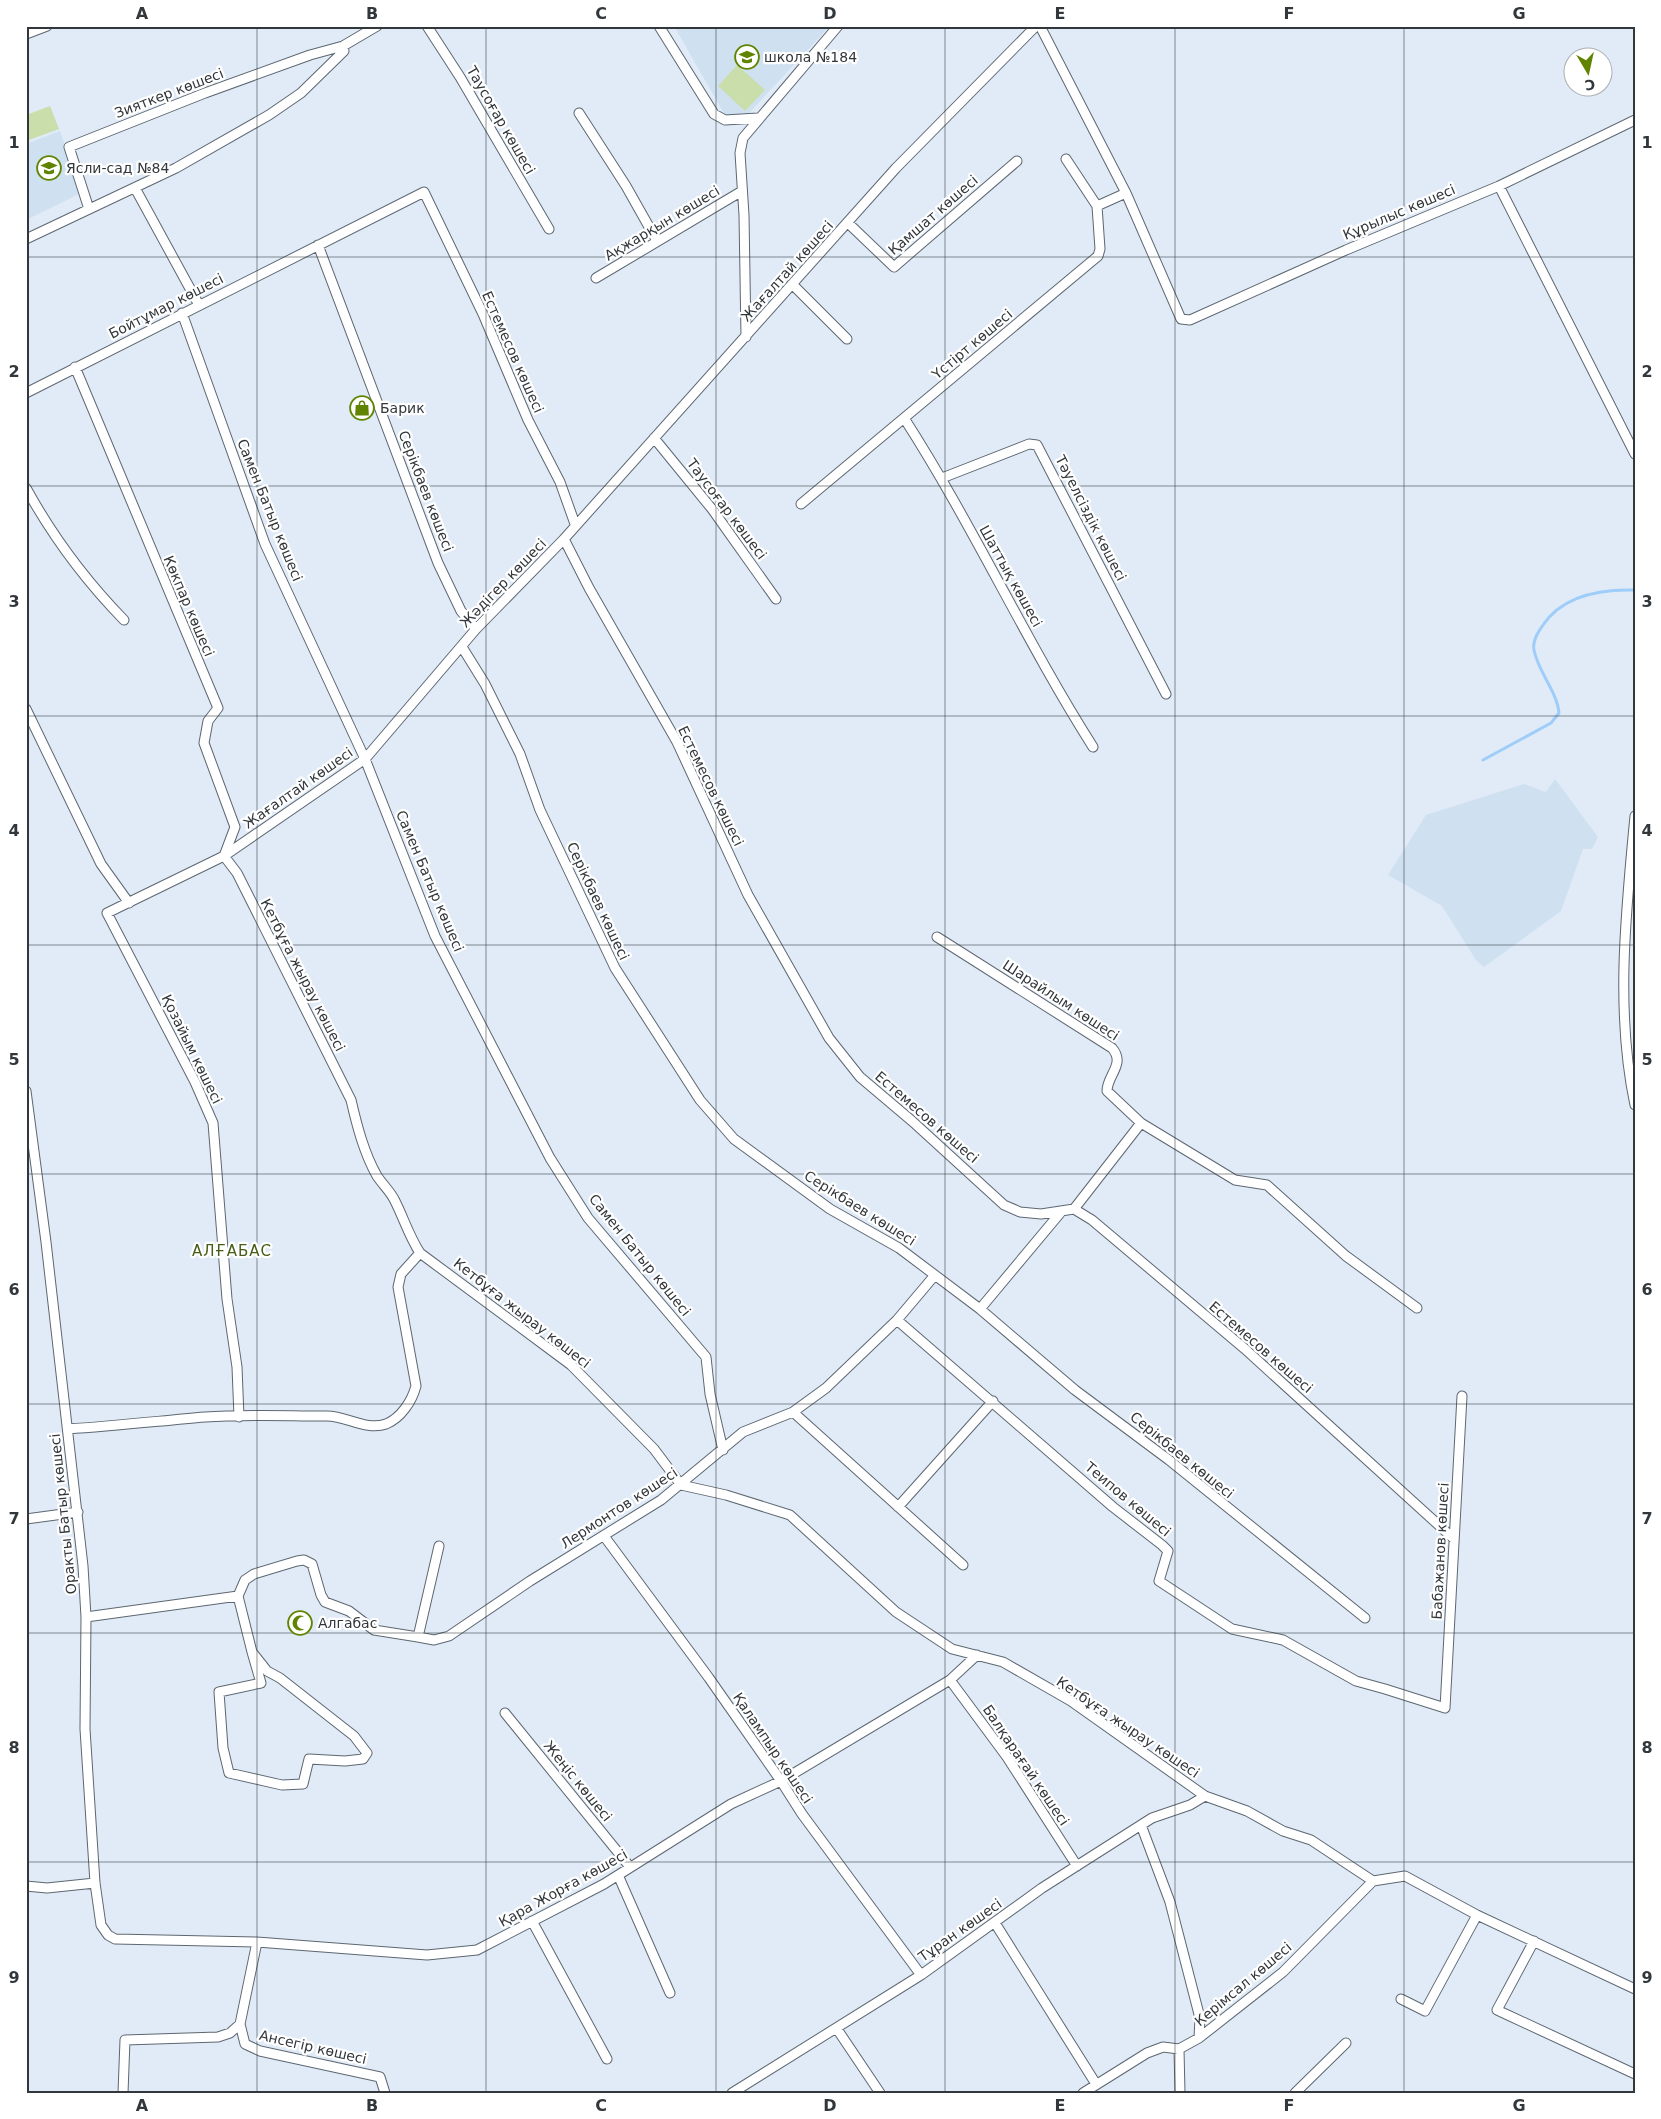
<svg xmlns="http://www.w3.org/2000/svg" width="1661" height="2119" viewBox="0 0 1661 2119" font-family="'DejaVu Sans',sans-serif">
<rect width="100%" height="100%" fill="#e0ebf7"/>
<!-- built -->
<path fill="#cfe0f1" d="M674 26H830L749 113 725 115Z
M60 131 81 193 26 220V144Z
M1555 779 1598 837 1592 849H1583L1561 911 1484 967 1476 960 1442 906 1388 875 1426 815 1524 784 1546 792Z"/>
<!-- green -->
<path fill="#c9deaa" d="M737 65 765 90 745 111 718 86Z
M50 106 59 129 26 141V115Z"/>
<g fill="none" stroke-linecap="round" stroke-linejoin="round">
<!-- stream -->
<path stroke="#9fcdf9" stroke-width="3" d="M1483 760 1551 723 1559 713C1557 691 1538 672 1534 650 1532 641 1538 632 1543 625 1563 595 1601 589 1635 590"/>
<!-- street casing -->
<g stroke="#5d6771" stroke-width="11">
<path id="street" d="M427 26 460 77 549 229
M659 26 714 114 725 120 758 118
M1040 26 1126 193 1181 319 1190 320 1346 250 1499 186 1635 120
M26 34 47 26
M579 113 626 186 657 241
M1066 159 1097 206
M1499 186 1635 454
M135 188 199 305
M89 209 69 147 205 93 310 55 343 46 377 26
M848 223 894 267 1017 161
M26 239 176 168 269 115 301 93 344 51 343 46
M318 245 438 563 461 611 476 629
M596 278 742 191
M792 284 847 339
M182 313 265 544 365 759 435 936 550 1158 588 1218 706 1357 710 1394 723 1450
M746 337 744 215 740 153 743 138 838 26
M75 367 218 708 208 721 204 743 235 827 224 856
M26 393 424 192 483 314 528 420 560 482 575 524
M904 418C973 525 1025 640 1093 747
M654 438 712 509 776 599
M942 478 1029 444 1037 445 1166 694
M26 488C53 537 85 580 124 620
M801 504 1098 256 1100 249 1097 206 1126 193
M564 539 589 588 677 742 748 895 829 1038 860 1077 912 1121 1004 1205 1020 1212 1041 1214 1074 1209 1092 1220 1245 1349 1454 1539
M462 647 485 684 520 754 540 810 615 968 700 1100 734 1139 830 1209 899 1248 980 1309 1075 1390 1169 1460 1365 1618
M26 709 101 864 129 903
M1635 816C1626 910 1615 1012 1635 1105
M224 856 237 873 351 1100C357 1126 364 1153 377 1176 383 1185 391 1192 395 1201 404 1219 409 1236 420 1253L571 1365 654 1449 681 1485 726 1495 790 1515 896 1612 952 1649 1003 1662 1071 1701 1205 1796 1247 1811 1283 1831 1311 1840 1373 1881
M937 937 1112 1048C1126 1064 1107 1075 1107 1091L1141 1123 1235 1180 1267 1185 1346 1256 1417 1308
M26 1091 46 1242 83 1566 86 1617 85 1729 95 1883 101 1925 108 1935 115 1939 257 1942 427 1955 477 1950 604 1884 731 1804 781 1781 950 1680 977 1655
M1074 1209 1141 1123
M980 1309 1061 1212
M897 1320 1113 1507 1162 1545 1168 1551 1159 1581 1232 1629 1283 1640 1356 1681 1385 1689 1445 1708 1462 1396
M793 1412 963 1565
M239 1417 237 1367 227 1299 213 1123 195 1082 107 913 224 856 365 759 476 629 564 539 896 168 1036 26
M68 1429C114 1426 159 1421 205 1417 245 1414 286 1416 327 1416 347 1416 366 1431 386 1424 401 1418 412 1401 416 1386L398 1287 401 1274 420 1253
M898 1507 993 1401
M26 1519 78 1512
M604 1536 709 1678 781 1781 802 1814 921 1975
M439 1546 418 1637 434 1640 449 1636 530 1581 661 1500 743 1432 793 1412 826 1388 897 1320 935 1275
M86 1617 238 1596
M252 1652 261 1683 219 1692 223 1748 229 1773 282 1785 303 1784 309 1759 345 1761 363 1759 367 1753 354 1736 280 1678 267 1671 252 1652 238 1596 245 1580 254 1574 297 1561 304 1560 312 1564 321 1595 325 1602 349 1611 374 1630 418 1637
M950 1680 1007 1757 1077 1866
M505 1713 630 1867
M1141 1825 1170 1902 1200 2018 1199 2038
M618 1875 670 1993
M26 1886 47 1888 95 1883
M532 1921 607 2059
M995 1923 1096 2084
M1534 1941 1497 2010 1635 2074
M257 1942 240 2024 245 2044 260 2051 380 2077 385 2093
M1401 1999 1425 2011 1477 1915
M837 2029 880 2093
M1179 2049 1180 2093
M123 2093 125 2040 218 2037 230 2033 240 2024
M732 2093 921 1975 1042 1888 1152 1818 1190 1805 1205 1796
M1083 2093 1147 2053 1163 2047 1179 2049 1199 2038 1283 1972 1373 1881 1405 1876 1477 1915 1635 1989
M1295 2093 1346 2043"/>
</g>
<!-- street -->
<use href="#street" stroke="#fff" stroke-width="9"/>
</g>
<!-- grid -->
<path fill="none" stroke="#32373b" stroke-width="1" stroke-opacity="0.55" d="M257 26V2093M486 26V2093M716 26V2093M945 26V2093M1175 26V2093M1404 26V2093M26 257H1635M26 486H1635M26 716H1635M26 945H1635M26 1174H1635M26 1404H1635M26 1633H1635M26 1862H1635"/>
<!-- icons -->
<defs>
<g id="school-ring" transform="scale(1.25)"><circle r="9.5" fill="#fff" stroke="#608400" stroke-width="1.5"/><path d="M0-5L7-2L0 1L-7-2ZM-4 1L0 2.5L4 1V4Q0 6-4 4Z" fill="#608400"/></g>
<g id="shop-ring" transform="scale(1.25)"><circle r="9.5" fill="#fff" stroke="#608400" stroke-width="1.5"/><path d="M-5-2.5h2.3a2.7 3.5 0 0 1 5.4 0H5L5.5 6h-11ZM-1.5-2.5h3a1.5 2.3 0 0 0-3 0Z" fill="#608400"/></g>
<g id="mosque-ring" transform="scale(1.25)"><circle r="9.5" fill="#fff" stroke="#608400" stroke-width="1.5"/><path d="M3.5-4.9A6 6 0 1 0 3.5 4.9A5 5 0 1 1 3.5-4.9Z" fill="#608400"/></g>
</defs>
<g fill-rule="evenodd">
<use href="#school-ring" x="747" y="57"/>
<use href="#school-ring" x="49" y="168"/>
<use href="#shop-ring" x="362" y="408"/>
<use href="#mosque-ring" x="300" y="1623"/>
</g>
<g text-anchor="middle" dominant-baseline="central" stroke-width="4.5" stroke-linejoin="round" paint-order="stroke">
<!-- poi labels -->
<g font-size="14" fill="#32373b" stroke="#fff" text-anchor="start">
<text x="764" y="57">школа №184</text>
<text x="66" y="168">Ясли-сад №84</text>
<text x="380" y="408">Барик</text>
<text x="318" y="1623">Алгабас</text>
</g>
<!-- street labels -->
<g font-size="14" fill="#32373b" stroke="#fff">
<text transform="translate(169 93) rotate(-21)">Зияткер көшесі</text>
<text transform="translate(501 120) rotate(60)">Тауcоғар көшесі</text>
<text transform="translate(1399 212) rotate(-23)">Құрылыс көшесі</text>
<text transform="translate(933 215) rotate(-41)">Қамшат көшесі</text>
<text transform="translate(662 223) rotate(-31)">Ақжарқын көшесі</text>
<text transform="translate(787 271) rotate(-48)">Жағалтай көшесі</text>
<text transform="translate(166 306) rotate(-27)">Бойтұмар көшесі</text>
<text transform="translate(972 344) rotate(-40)">Үстірт көшесі</text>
<text transform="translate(513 352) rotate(66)">Естемесов көшесі</text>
<text transform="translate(426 491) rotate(69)">Серікбаев көшесі</text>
<text transform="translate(727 509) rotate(53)">Тауcоғар көшесі</text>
<text transform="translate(270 510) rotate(68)">Самен Батыр көшесі</text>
<text transform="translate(1091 518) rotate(63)">Тәуелсіздік көшесі</text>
<text transform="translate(1011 576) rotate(61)">Шаттық көшесі</text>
<text transform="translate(503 583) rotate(-46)">Жәдігер көшесі</text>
<text transform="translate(189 606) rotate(67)">Көкпар көшесі</text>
<text transform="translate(711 786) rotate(64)">Естемесов көшесі</text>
<text transform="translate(298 788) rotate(-35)">Жағалтай көшесі</text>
<text transform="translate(430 881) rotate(67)">Самен Батыр көшесі</text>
<text transform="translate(598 901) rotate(65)">Серікбаев көшесі</text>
<text transform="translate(303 975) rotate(63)">Кетбұға жырау көшесі</text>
<text transform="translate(1061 1000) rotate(33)">Шарайлым көшесі</text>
<text transform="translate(192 1049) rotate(64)">Қозайым көшесі</text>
<text transform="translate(927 1117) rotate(41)">Естемесов көшесі</text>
<text transform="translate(860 1208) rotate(32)">Серікбаев көшесі</text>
<text transform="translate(640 1255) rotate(51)">Самен Батыр көшесі</text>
<text transform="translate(522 1313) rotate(38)">Кетбұға жырау көшесі</text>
<text transform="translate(1261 1347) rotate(41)">Естемесов көшесі</text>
<text transform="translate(1182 1455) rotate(39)">Серікбаев көшесі</text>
<text transform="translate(1128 1499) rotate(40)">Теипов көшесі</text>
<text transform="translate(619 1508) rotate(-33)">Лермонтов көшесі</text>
<text transform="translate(63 1514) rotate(-96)">Оракты Батыр көшесі</text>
<text transform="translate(1440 1551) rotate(-87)">Бабажанов көшесі</text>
<text transform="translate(1128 1727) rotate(34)">Кетбұға жырау көшесі</text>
<text transform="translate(773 1748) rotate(56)">Қалампыр көшесі</text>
<text transform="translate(1026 1765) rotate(56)">Балқарағай көшесі</text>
<text transform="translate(578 1781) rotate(51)">Жеңіс көшесі</text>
<text transform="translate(563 1888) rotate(-29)">Қара Жорға көшесі</text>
<text transform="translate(960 1930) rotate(-35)">Тұран көшесі</text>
<text transform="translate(1243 1984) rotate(-40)">Керімсал көшесі</text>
<text transform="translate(313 2047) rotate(13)">Ансегір көшесі</text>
</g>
<!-- neighbourhood labels -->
<g font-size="15" letter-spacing="1" fill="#465e17" stroke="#fff">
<text x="232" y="1251">АЛҒАБАС</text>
</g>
</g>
<!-- border -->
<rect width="1661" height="2119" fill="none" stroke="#ffffff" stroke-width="55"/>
<!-- north arrow -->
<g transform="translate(1588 72) rotate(171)"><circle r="24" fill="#ffffff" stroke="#adafb1"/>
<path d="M0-4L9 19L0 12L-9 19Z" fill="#608400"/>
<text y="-8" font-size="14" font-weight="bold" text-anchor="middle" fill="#32373b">С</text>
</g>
<rect x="28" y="28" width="1606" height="2064" fill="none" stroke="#32373b" stroke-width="2"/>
<g font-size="16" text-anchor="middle" font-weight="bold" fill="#32373b">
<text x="142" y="19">A</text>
<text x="372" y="19">B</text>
<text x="601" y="19">C</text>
<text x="830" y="19">D</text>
<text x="1060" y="19">E</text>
<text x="1289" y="19">F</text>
<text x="1519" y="19">G</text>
<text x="14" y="148">1</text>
<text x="1647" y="148">1</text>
<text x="14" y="377">2</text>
<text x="1647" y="377">2</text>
<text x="14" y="607">3</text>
<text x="1647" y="607">3</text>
<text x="14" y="836">4</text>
<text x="1647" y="836">4</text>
<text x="14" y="1065">5</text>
<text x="1647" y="1065">5</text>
<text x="14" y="1295">6</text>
<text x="1647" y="1295">6</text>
<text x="14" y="1524">7</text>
<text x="1647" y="1524">7</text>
<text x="14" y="1753">8</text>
<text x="1647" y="1753">8</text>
<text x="14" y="1983">9</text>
<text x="1647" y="1983">9</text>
<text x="142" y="2111">A</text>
<text x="372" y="2111">B</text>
<text x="601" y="2111">C</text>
<text x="830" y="2111">D</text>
<text x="1060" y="2111">E</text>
<text x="1289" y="2111">F</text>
<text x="1519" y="2111">G</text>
</g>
</svg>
